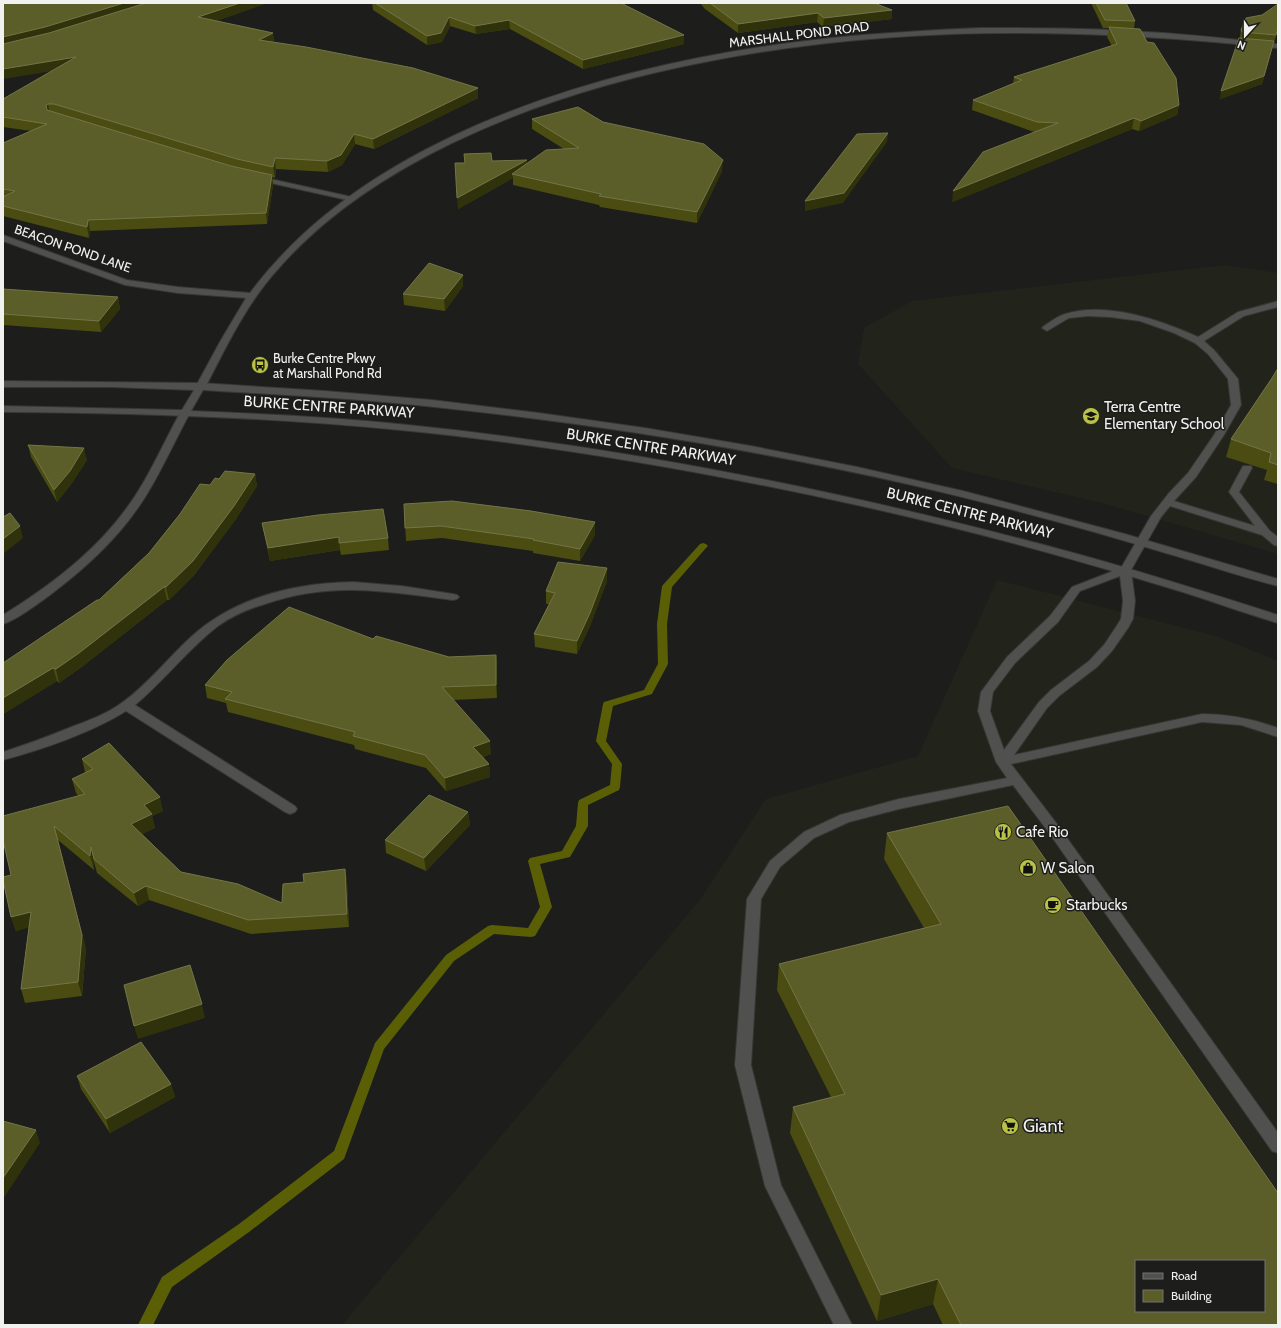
<svg xmlns="http://www.w3.org/2000/svg" width="1281" height="1328" viewBox="0 0 1281 1328" font-family="Cabin,sans-serif">
<rect width="100%" height="100%" fill="#1d1d1b"/>
<!-- built -->
<path fill="#22231b" fill-rule="evenodd" d="M1224 265 1278 273V554L1102 503 952 468 858 364 864 328 912 301Z
M997 580 1216 636 1278 661V1325H342L699 901 766 799 918 756ZM1136 1261H1264V1311H1136Z"/>
<g fill="none" stroke-linecap="round" stroke-linejoin="round">
<!-- stream -->
<path fill="#5a5f06" fill-rule="evenodd" d="M703 543 706 544 708 546 706 548 672 587 667 624 668 664 653 692 652 694 613 706 606 741 622 764 620 787 619 790 588 805V826L570 857 540 864 552 907 535 936 531 937 494 934 454 961 384 1049 344 1159 249 1232 172 1287 153 1325H138L162 1277 239 1224 334 1151 375 1043 446 955 488 926 492 925 528 928 540 907 528 861 530 858 562 851 576 826 578 803 579 800 610 785 612 764 596 741 603 704 604 702 644 690 658 664 657 624 662 586 700 544Z"/>
<!-- lane casing -->
<g stroke="#363735" stroke-width="2">
<path id="lane" d="M254 176H257L352 197 356 199 352 201 257 180 253 178Z
M1278 301V307L1244 316 1204 341 1214 350 1238 379 1241 405 1224 435 1196 477 1174 501 1255 526 1229 492 1243 466H1251L1252 468 1239 492 1270 531 1278 537V546L1274 545 1262 535 1170 506 1161 517 1131 570 1135 601 1133 619 1128 628 1112 651 1097 667 1059 696 1047 708 1014 755 1202 714C1228 714 1253 719 1278 728V737L1241 725 1202 722 1011 764 1057 824 1278 1133V1153L1272 1151 1047 830 1013 785 899 809 849 822 814 838 780 867 761 899 751 1065 781 1185 852 1325H834L765 1186 735 1065 747 899 770 861 804 832 840 815 899 799 1007 778 996 762 978 711 981 692 1007 657 1050 616 1072 587 1121 568 1151 516 1169 493 1188 473 1214 435 1231 405 1228 379 1208 354 1195 343 1174 333 1140 321 1110 317 1088 316 1069 318 1047 331 1042 328 1044 326C1050 322 1058 316 1065 314 1106 301 1161 320 1198 337L1238 312ZM1120 576 1123 601 1121 619 1116 627 1104 645 1089 661 1051 690 1039 702 1004 750 990 711 993 692 1015 663 1058 622 1080 591Z"/>
</g>
<!-- street casing -->
<g stroke="#363735" stroke-width="2">
<path id="street" d="M980 28C1030 28 1079 28 1129 31 1179 33 1228 39 1278 44V48C1087 28 905 24 715 60 624 77 535 103 452 143 388 174 325 215 278 269 247 303 227 345 206 386L201 389 196 386 221 340 246 298 178 293 125 285 3 241V235L127 280 178 287 250 293C375 125 633 59 831 38 881 33 930 30 980 28Z
M185 410 190 413C175 440 163 468 147 494 122 535 88 566 50 595 37 604 17 620 3 624V615C55 583 104 545 137 493 153 468 165 440 180 413Z
M353 582 402 586 453 594 457 595 459 597 457 599 453 600C386 591 330 581 265 604 248 609 232 616 218 626 188 649 164 681 135 705L295 806 297 809 295 812 290 814 285 812 126 711C93 732 41 750 3 760V752C25 745 47 737 69 728 87 721 107 714 123 702 148 684 168 658 191 637 235 597 295 583 353 582Z"/>
</g>
<!-- secondary casing -->
<g stroke="#363735" stroke-width="2">
<path id="secondary" d="M3 381 201 383 325 391 432 400 539 413 645 428 751 446 857 467 963 491 1125 534 1278 579V586C1241 577 1205 564 1169 554 1084 528 998 505 912 485 754 449 595 424 435 407 363 399 290 395 218 391L203 390 191 411C263 414 336 417 408 425 632 448 853 493 1070 552 1140 571 1209 593 1278 615V623C1240 612 1204 598 1166 587 1064 556 961 528 857 505 707 472 554 445 400 430 269 417 135 413 3 412V406L182 410 194 390 111 387H3Z"/>
</g>
<!-- lane -->
<use href="#lane" fill="#50514e" fill-rule="evenodd"/>
<!-- street -->
<use href="#street" fill="#50514e" fill-rule="evenodd"/>
<!-- secondary -->
<use href="#secondary" fill="#50514e" fill-rule="evenodd"/>
</g>
<!-- wall -->
<path fill="#4a4c11" d="M3 3H267L216 21 273 33 274 42 478 98 374 149 355 144 342 165 328 172 276 169 275 178 272 177 273 185 267 224 90 231 89 238 3 216V143L31 131 3 127V99L52 71Z
M372 3H621L684 44 583 69 510 29 476 34 450 26 442 42 427 45 373 10Z
M700 3H874L892 10V19L823 27 817 22 738 33 705 9Z
M1091 3H1126L1135 21 1134 28 1179 105 1177 115 1139 131 1132 129 952 202 1034 132 972 110 973 100 1013 83 1014 77 1112 46 1107 37 1109 28H1103Z
M1262 15 1278 30 1274 42 1262 84 1220 99 1240 38V37L1241 30Z
M532 119 603 122 722 171 697 223 600 207 599 205 513 185V178L458 209 465 163 464 154 492 161 527 163 564 149 532 129Z
M463 275V286L445 311 404 305 403 294Z
M3 289 118 297 120 309 101 332 3 325Z
M1278 368V484L1264 480 1267 470 1226 457 1231 439 1272 378Z
M28 445 87 460 72 483 57 502 31 457Z
M255 474 257 486 236 519 195 574 169 600H167L83 666 59 683 57 681 3 714 99 600 149 553 210 485 219 479Z
M404 504 595 535 580 561 533 553V551L442 538 406 541Z
M262 523 388 538 389 550 341 555 340 550 270 561Z
M607 581 590 626 577 654 535 647 534 634 549 604H546V591Z
M373 639 449 657 496 655 497 668V698L453 700 491 754 483 757 489 764 490 777 446 791 426 768 355 749 354 745 228 712 226 703 207 698 205 685Z
M82 759 163 811 152 816 155 828 142 834 181 872 282 903 304 882 303 874 345 869 347 882 349 927 251 934 149 900 138 906 97 873 94 862V870L58 840 86 949 82 996 25 1003 21 989 29 927 16 931 11 917V875L78 796 76 793 72 779 86 773 85 772Z
M468 812 470 825 426 871 386 853 385 840Z
M887 833 1278 1325H943L933 1304 877 1321 790 1133 793 1107 831 1097 777 990 779 964 924 928 884 859Z
M77 1076 171 1084 175 1097 110 1133 81 1089Z"/>
<!-- shaded-wall -->
<path fill="#30320b" d="M124 3H156L3 46V37Z
M240 3H267L200 27 198 17Z
M892 10V19L823 27 824 18Z
M818 13 817 22 738 33V24Z
M449 17 450 26 442 42 427 45V36Z
M509 20 510 29 476 34 475 26Z
M273 33 274 43 259 40Z
M684 35V44L583 69V60Z
M1274 41 1262 84 1220 99 1221 91Z
M76 57 78 67 3 79V69Z
M478 88V98L374 149 373 139Z
M48 104 50 114V120L46 105Z
M1179 105 1177 115 1139 131 1141 121Z
M1134 118 1132 129 952 202 953 191Z
M888 133 887 142 843 203 805 211V201Z
M354 134 355 144 342 165 328 172 327 161Z
M275 158 276 169 275 178 273 167Z
M527 160 528 170 512 174 513 178 458 209 457 198Z
M723 160 722 171 697 223V212Z
M272 175 273 185 267 224 266 213Z
M88 220 90 231 89 238 87 227Z
M463 275V286L445 311 444 299Z
M118 297 120 309 101 332 99 321Z
M84 448 87 460 72 483 57 502 54 490Z
M255 474 257 486 236 519 195 574 169 600 166 587Z
M595 522V535L580 561V549Z
M20 526 23 538 3 554V539Z
M339 537 340 550 270 561 268 548Z
M607 568V581L590 626 577 654V641Z
M164 587 167 600 83 666 59 683 56 669Z
M496 655 497 668V698L496 685Z
M53 668 57 681 3 714V698Z
M490 741 491 754 474 760 473 747Z
M489 764 490 777 446 791 445 778Z
M160 797 163 811 152 816 155 828 135 838 131 824 144 805Z
M468 812 470 825 426 871 424 858Z
M54 826 86 949 82 996 78 982Z
M91 847 94 862V870L90 856Z
M345 869 347 882 349 927 347 914Z
M146 886 149 900 138 906 134 893Z
M31 912 35 926 16 931 11 917Z
M202 1004 205 1018 138 1039 134 1026Z
M171 1084 175 1097 110 1133 106 1119Z
M36 1130 40 1143 3 1199V1178Z
M938 1279 933 1304 877 1321 881 1295Z"/>
<!-- building -->
<path fill="#5c5e29" stroke="#737548" fill-rule="evenodd" d="M3 3H124L45 27 3 37Z
M146 3H240L198 17 273 33 259 40 306 47 413 68 478 88 373 139 354 134 341 155 327 161 275 158 273 167 237 159 54 104H48L46 105 47 110 231 166 272 175 266 213 88 220 87 227 3 206V197L15 191 3 189V143L47 124 3 117V99L76 57 3 69V44L49 33Z
M375 3H621L684 35 583 60 509 20 475 26 449 17 441 33 427 36Z
M710 3H874L892 10 824 18 818 13 738 24Z
M1096 3H1126L1135 21 1105 20Z
M1278 4V28L1276 35 1242 32 1241 30 1246 18 1262 15Z
M1109 27 1140 29 1147 42 1154 43 1176 78 1179 105 1141 121 1134 118 953 191 983 152 1058 123 1037 122 973 100 1022 80 1014 77 1117 44Z
M1239 38 1274 41 1264 76 1221 91Z
M578 107 603 122 704 144 723 160 697 212 599 196 601 194 512 174 546 150 579 148 532 119Z
M888 133 844 193 805 201 857 134Z
M491 153 492 161 527 160 457 198 455 163H465L464 154Z
M429 263 463 275 444 299 403 294Z
M3 289 118 297 99 321 3 314Z
M1278 368V465L1269 462 1271 453 1231 439 1272 378Z
M28 445 84 448 70 471 54 490Z
M225 471 255 474 234 506 193 561 166 587H164L79 653 56 669 53 668 3 698V663L97 600H99L149 553 180 514 200 484 210 485 215 478 219 479Z
M452 501 531 511 595 522 580 549 533 540 534 539 441 526 405 528 404 504Z
M383 509 388 538 339 543V537L268 548 262 523 318 515Z
M10 513 20 526 3 539V517Z
M558 562 607 568 590 613 577 641 534 634 555 593 546 591Z
M289 607 373 639 376 636 449 657 496 655V685L442 687 490 741 473 747 489 764 445 778 425 755 353 736 355 732 225 699 232 692 205 685 227 660Z
M109 743 160 797 144 805 152 814 131 824 181 872 238 884 282 903 283 884 304 882 303 874 345 869 347 914 248 920 146 886 134 893 94 859 91 847 90 856 54 826 82 935 78 982 21 989 31 912 11 917 3 880V877L11 875 3 840V816L85 794 72 779 93 769 82 759Z
M429 795 468 812 424 858 385 840Z
M1008 806 1278 1193V1325H961L938 1279 881 1295 793 1107 845 1094 779 964 941 924 887 833ZM1136 1261H1264V1311H1136Z
M190 965 202 1004 134 1026 124 985Z
M141 1042 171 1084 106 1119 77 1076Z
M3 1121 36 1130 3 1178Z"/>
<!-- icons -->
<defs>
<g id="bus-disc" transform="scale(0.9)"><circle r="9.5" fill="#b9c146" stroke="#1d1d1b"/><path d="M-5-6H5V4H4V6H2V4H-2V6H-4V4H-5ZM-3.5-4V0h7V-4ZM-3.5 1.2v1.5H-2V1.2ZM2 1.2v1.5H3.5V1.2Z" fill="#111"/></g>
<g id="school-disc" transform="scale(0.9)"><circle r="9.5" fill="#b9c146" stroke="#1d1d1b"/><path d="M0-5L7-2L0 1L-7-2ZM-4 1L0 2.5L4 1V4Q0 6-4 4Z" fill="#111"/></g>
<g id="restaurant-disc" transform="scale(0.9)"><circle r="9.5" fill="#b9c146" stroke="#1d1d1b"/><path d="M-5-6h1v4h1v-4h1v4h1v-4h1v5L-1.5 .5V6h-2V.5L-5-1ZM5-6V6H3V1.5H1.5Q1.5-4 5-6Z" fill="#111"/></g>
<g id="shop-disc" transform="scale(0.9)"><circle r="9.5" fill="#b9c146" stroke="#1d1d1b"/><path d="M-5-2.5h2.3a2.7 3.5 0 0 1 5.4 0H5L5.5 6h-11ZM-1.5-2.5h3a1.5 2.3 0 0 0-3 0Z" fill="#111"/></g>
<g id="cafe-disc" transform="scale(0.9)"><circle r="9.5" fill="#b9c146" stroke="#1d1d1b"/><path d="M-5.5-4.5H6V0H3Q3 3.5 0 3.5H-2.5Q-5.5 3.5-5.5 0ZM3-3.2v2h1.7v-2ZM-6 4.5H4V6H-6Z" fill="#111"/></g>
<g id="supermarket-disc" transform="scale(0.9)"><circle r="9.5" fill="#b9c146" stroke="#1d1d1b"/><path d="M-6-5.5h2.5l.6 2H6L4.5 2H-2.5L-4.4-4H-6ZM-1.5 3.2a1.3 1.3 0 1 0 .1 0ZM3 3.2a1.3 1.3 0 1 0 .1 0Z" fill="#111"/></g>
</defs>
<g fill-rule="evenodd">
<use href="#bus-disc" x="260" y="365"/>
<use href="#school-disc" x="1091" y="416"/>
<use href="#restaurant-disc" x="1003" y="832"/>
<use href="#shop-disc" x="1028" y="868"/>
<use href="#cafe-disc" x="1053" y="905"/>
<use href="#supermarket-disc" x="1010" y="1126"/>
</g>
<g text-anchor="middle" dominant-baseline="central" stroke-width="3" stroke-linejoin="round" paint-order="stroke">
<!-- far-street labels -->
<g font-size="13" fill="#f1f1f0" stroke="#1d1d1b">
<text transform="translate(799 34) rotate(-7)">MARSHALL POND ROAD</text>
<text transform="translate(73 248) rotate(19)">BEACON POND LANE</text>
</g>
<!-- far-poi labels -->
<g font-size="13" fill="#f1f1f0" stroke="#1d1d1b" text-anchor="start">
<text x="273" y="358">Burke Centre Pkwy<tspan x="273" dy="15">at Marshall Pond Rd</tspan></text>
</g>
<!-- street labels -->
<g font-size="15" fill="#f1f1f0" stroke="#1d1d1b">
<text transform="translate(329 407) rotate(4)">BURKE CENTRE PARKWAY</text>
<text transform="translate(651 447) rotate(9)">BURKE CENTRE PARKWAY</text>
<text transform="translate(970 513) rotate(14)">BURKE CENTRE PARKWAY</text>
</g>
<!-- poi labels -->
<g font-size="15" fill="#f1f1f0" stroke="#1d1d1b" text-anchor="start">
<text x="1104" y="407">Terra Centre<tspan x="1104" dy="17">Elementary School</tspan></text>
<text x="1016" y="832">Cafe Rio</text>
<text x="1041" y="868">W Salon</text>
<text x="1066" y="905">Starbucks</text>
</g>
<!-- near-poi labels -->
<g font-size="18" fill="#f1f1f0" stroke="#1d1d1b" text-anchor="start">
<text x="1023" y="1126">Giant</text>
</g>
</g>
<!-- border -->
<rect width="1281" height="1328" fill="none" stroke="#f1f1f0" stroke-width="8"/>
<!-- legend -->
<rect x="1135" y="1260" width="130" height="52" fill="#1d1d1b" stroke="#727270"/>
<rect x="1143" y="1273" width="20" height="6" fill="#50514e" stroke="#727270"/>
<text x="1171" y="1280" font-size="12" fill="#f1f1f0">Road</text>
<rect x="1143" y="1290" width="20" height="12" fill="#5c5e29" stroke="#727270"/>
<text x="1171" y="1300" font-size="12" fill="#f1f1f0">Building</text>
<!-- north arrow -->
<g transform="translate(1245 36) rotate(201)" stroke="#1d1d1b" stroke-width="3" paint-order="stroke">
<path d="M0-3L7 15L0 10L-7 15Z" fill="#f1f1f0"/>
<text y="-6" font-size="11" font-weight="bold" text-anchor="middle" fill="#f1f1f0">N</text>
</g>
</svg>
